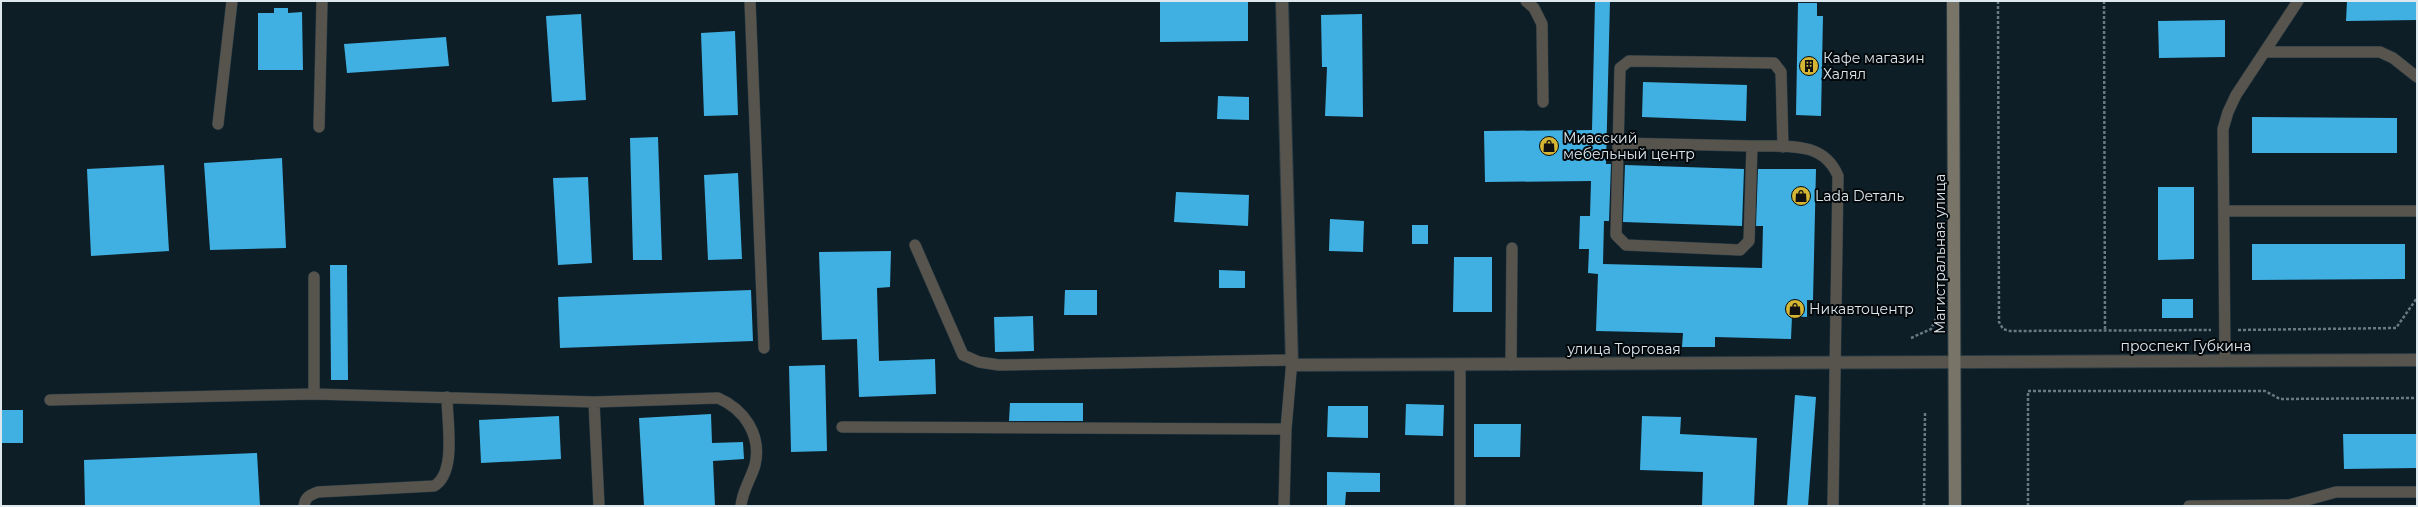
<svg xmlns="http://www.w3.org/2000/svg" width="2418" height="507" viewBox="0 0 2418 507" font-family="Montserrat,sans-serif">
<rect width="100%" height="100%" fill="#0d1e27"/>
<!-- building -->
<path fill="#40b0e2" d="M1160 1H1248V41L1160 42Z
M1595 1H1610L1606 164H1611L1609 221H1604L1603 264 1762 268 1763 226H1756L1758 169H1816L1813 300H1807V317L1792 316 1791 339 1715 337V347H1682L1683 333 1596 331 1598 274 1588 273 1589 249H1579L1580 216H1590L1591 181 1485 182 1484 131 1592 130Z
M2347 1H2417V20L2346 21Z
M1798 3H1817V16H1823L1821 116 1796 115Z
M274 8H288V13L302 12 303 70H258V13H274Z
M581 14 586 100 552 102 546 16Z
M1362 14 1363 117 1325 116 1327 67H1322L1321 15Z
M2225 20V57L2159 58 2158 21Z
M735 31 738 115 704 116 701 33Z
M446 37 449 66 347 73 344 44Z
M1643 82 1747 85 1746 121 1642 117Z
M1218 96 1249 97V120L1217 119Z
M2252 117 2397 118V153H2252Z
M658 137 662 260H633L630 138Z
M282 158 286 248 210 250 204 163Z
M164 165 169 251 91 256 87 169Z
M1625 165 1744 169 1742 226 1623 222Z
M738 173 742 259 708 260 704 175Z
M588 177 592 263 558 265 553 178Z
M2158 187H2194V259L2158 260Z
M1176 192 1249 195 1248 226 1174 222Z
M1330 219 1364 221 1363 252 1329 251Z
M1412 225H1428V244H1412Z
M2252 244H2405V279L2252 280Z
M891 251 890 287 877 288 879 361 935 359 936 394 859 397 857 339 822 340 819 252Z
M1454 257H1492V312H1453Z
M330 265H347L348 380H331Z
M1219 270 1245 271V288H1219Z
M751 290 753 341 560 348 558 297Z
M1065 290H1097V315H1064Z
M2162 299H2193V318H2162Z
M1033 316 1034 351 995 352 994 317Z
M825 365 827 451 791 452 789 366Z
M1795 395 1816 397 1808 506H1787Z
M1010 403H1083V421H1009Z
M1406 404 1444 405 1443 436 1405 435Z
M1328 406H1368V438L1327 437Z
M1 410H23V443H1Z
M711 414 712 443 743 442 744 459 713 461 715 506H644L639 418Z
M559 416 561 459 481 463 479 420Z
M1642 416 1681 417 1680 434 1757 438 1754 506H1702L1703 472 1640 470Z
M1474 424H1521L1520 457H1474Z
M2343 434H2417V468L2344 469Z
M257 453 260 506H85L84 460Z
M1327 472 1380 473V492H1346L1345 506H1327Z"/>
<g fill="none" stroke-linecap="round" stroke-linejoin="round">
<!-- lane casing -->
<g stroke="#2a3a43" stroke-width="12">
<path id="lane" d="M750 1 764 348
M1526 1 1534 8 1542 24 1543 102
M2265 52H2380L2393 58 2417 77
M218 124 232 1
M319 127 322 1
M1617 143 1752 146
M1783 147 1781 72 1774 63 1629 61 1620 68 1616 235 1626 245 1740 250 1749 241 1752 146C1786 147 1823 140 1838 176L1833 506
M2224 211H2417
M915 245 963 355 979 362 999 365 1292 360 1286 429 1284 506
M2225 361 2223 129 2228 112 2236 95 2298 1
M1460 365V506
M1511 365 1512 248
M314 394V277
M50 400 314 394 594 402 718 398C744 409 762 435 755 465 751 479 742 491 741 506
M594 402 599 506
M842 427 1286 429
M304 506C305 497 310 495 318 492L434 486C457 473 447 422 447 397
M2189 506 2289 505 2336 492H2417"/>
</g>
<!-- street casing -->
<g stroke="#2a3a43" stroke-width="14">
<path id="street" d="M1282 1 1292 365 2417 360"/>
</g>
<!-- secondary casing -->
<g stroke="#2a3a43" stroke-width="14">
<path id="secondary" d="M1953 1 1955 506"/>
</g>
<!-- path -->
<path stroke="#6b7981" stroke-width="2.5" stroke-dasharray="3 2" stroke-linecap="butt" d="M1998 1 1999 322 2003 329 2010 331 2211 330
M2104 1 2105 331
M2238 330 2396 328 2417 298
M1911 338 1931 329 1938 314
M1924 506 1925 413
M2028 506V391H2265L2280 399 2417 398"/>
<!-- lane -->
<use href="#lane" stroke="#57544d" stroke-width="11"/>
<!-- street -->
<use href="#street" stroke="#57544d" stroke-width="12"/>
<!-- secondary -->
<use href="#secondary" stroke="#787468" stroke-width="12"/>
</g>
<!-- icons -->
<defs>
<g id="building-disc" transform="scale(1)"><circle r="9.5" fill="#d5b534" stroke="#03080b"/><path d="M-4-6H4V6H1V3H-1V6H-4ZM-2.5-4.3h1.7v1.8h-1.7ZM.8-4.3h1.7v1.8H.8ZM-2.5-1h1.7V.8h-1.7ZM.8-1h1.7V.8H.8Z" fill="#111"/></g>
<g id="shop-disc" transform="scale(1)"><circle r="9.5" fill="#d5b534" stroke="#03080b"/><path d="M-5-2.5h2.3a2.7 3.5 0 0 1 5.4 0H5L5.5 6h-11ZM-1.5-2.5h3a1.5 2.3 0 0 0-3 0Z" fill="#111"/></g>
</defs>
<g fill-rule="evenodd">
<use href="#building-disc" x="1809" y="66"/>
<use href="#shop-disc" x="1549" y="146"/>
<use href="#shop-disc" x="1801" y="196"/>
<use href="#shop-disc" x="1795" y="309"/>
</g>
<g text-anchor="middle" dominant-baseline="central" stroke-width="4" stroke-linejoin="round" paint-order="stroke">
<!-- poi labels -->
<g font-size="14" fill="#dde8ee" stroke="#03080b" text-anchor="start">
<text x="1823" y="58">Кафе магазин<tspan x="1823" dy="16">Халял</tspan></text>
<text x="1563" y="138">Миасский<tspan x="1563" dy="16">мебельный центр</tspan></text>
<text x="1815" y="196">Lada Dеталь</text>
<text x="1809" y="309">Никавтоцентр</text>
</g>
<!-- street labels -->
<g font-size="14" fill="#dde8ee" stroke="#03080b">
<text transform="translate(1940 254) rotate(-90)">Магистральная улица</text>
<text x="2186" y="346">проспект Губкина</text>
<text x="1624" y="349">улица Торговая</text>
</g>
</g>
<!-- border -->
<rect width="2418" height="507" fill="none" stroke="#dde8ee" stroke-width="4"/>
</svg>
